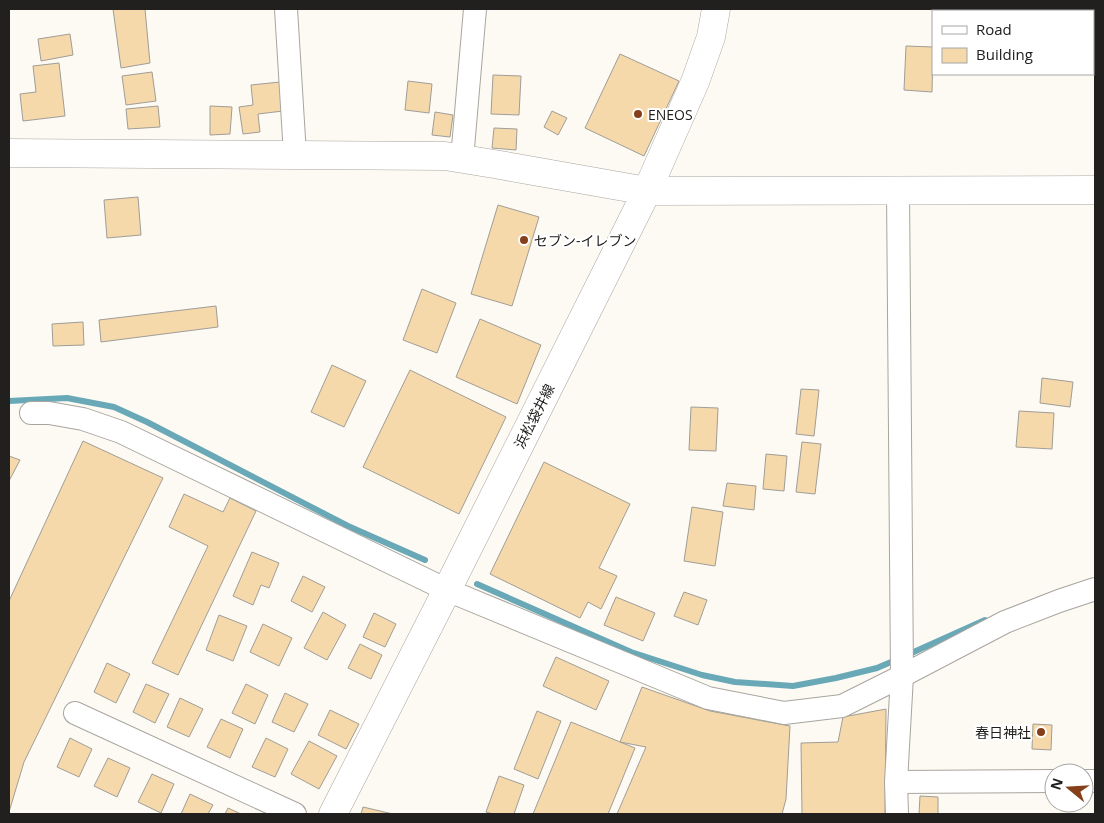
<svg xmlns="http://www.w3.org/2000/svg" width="1104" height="823" viewBox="0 0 1104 823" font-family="'Open Sans','Noto Sans JP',sans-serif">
<rect width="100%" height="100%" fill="#fdf9f3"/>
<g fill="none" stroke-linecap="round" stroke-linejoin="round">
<!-- stream -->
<path stroke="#69a8b7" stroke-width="6" d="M9 401 67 398 114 407 147 422 348 526 425 560
M477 584 631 652 702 675 735 682 793 686 836 678 877 668 898 659
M907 655 985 620"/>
</g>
<!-- building -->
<path fill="#f5d9aa" stroke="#a09d98" d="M113 9H145L150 63 121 68Z
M70 34 73 55 41 61 38 39Z
M906 46 933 47 932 92 904 90Z
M620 54 679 81 644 156 585 128Z
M59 63 65 116 23 121 20 94 36 92 33 66Z
M152 72 156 101 126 105 122 76Z
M493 75 521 76 519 115 491 114Z
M408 81 432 84 429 113 405 110Z
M280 82 283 111 258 114 260 132 243 134 239 107 253 105 251 85Z
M158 106 160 127 128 129 126 109Z
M210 106 232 107 230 134 210 135Z
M552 111 567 118 558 135 544 127Z
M435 112 453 115 450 137 432 135Z
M494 128 517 129 516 150 492 148Z
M138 197 141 235 107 238 104 200Z
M498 205 539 217 512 306 471 294Z
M422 289 456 303 437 353 403 340Z
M216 306 218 327 101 342 99 320Z
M480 319 541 345 517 404 456 377Z
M83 322 84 345 53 346 52 324Z
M332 365 366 381 344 427 311 412Z
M410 370 506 417 459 514 363 467Z
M1042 378 1073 382 1070 407 1040 403Z
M801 389 819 390 814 436 796 434Z
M691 407 718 408 716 451 689 450Z
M1019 411 1054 413 1052 449 1016 447Z
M83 441 163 478 24 762 9 812V601Z
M802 442 821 444 815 494 796 492Z
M766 454 787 456 784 491 763 489Z
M9 456 20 460 9 481Z
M544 462 630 504 599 568 617 576 601 609 588 602 580 618 490 574Z
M727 483 756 486 754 510 723 506Z
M184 494 223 512 230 498 256 511 178 675 152 663 208 546 169 527Z
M692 507 723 512 715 566 684 561Z
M252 552 279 563 269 588 261 585 253 605 233 596Z
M303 576 325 587 312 612 291 601Z
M684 592 707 600 698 625 674 616Z
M616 597 655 613 643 641 604 625Z
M323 612 346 625 327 660 304 648Z
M374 613 396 624 385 647 363 637Z
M219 615 247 626 233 661 206 650Z
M263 624 292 638 279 666 250 652Z
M360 644 382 655 371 679 348 668Z
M556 657 609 681 596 710 543 686Z
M107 663 130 674 116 703 94 692Z
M146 684 169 694 155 723 133 712Z
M246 684 268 695 255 724 232 713Z
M642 687 710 711 790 726 786 799 782 814H617L646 747 620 742Z
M285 693 308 704 294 732 272 722Z
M180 698 203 709 189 737 167 727Z
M886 709 885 814H802L801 743 838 742 843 717Z
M330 710 359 724 346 749 318 735Z
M537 711 561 721 538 779 514 769Z
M221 719 243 729 230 758 207 747Z
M571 722 635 748 608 814H533Z
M1033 724 1052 725 1051 750 1032 749Z
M70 738 92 749 79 777 57 767Z
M266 738 288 749 275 777 252 767Z
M309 741 337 756 319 789 291 774Z
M108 758 130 768 117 797 94 786Z
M152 774 174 784 161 813 138 802Z
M499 776 524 785 514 814H493L486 812Z
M190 794 213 805 208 814H181Z
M920 796 938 797V814H919Z
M363 807 393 814H361Z
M228 808 241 814H225Z"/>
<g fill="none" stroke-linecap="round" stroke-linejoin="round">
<!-- street casing -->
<g stroke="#a8a59f" stroke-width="24">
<path id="street" d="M286 9 295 155
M462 159 475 9
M31 413H49L83 419 121 432 447 590 708 698 784 713 842 706 902 676 1005 622 1059 601 1095 589
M75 713 295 814
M1084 781H1095
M896 782 1054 781
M897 814 896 782 902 676 898 190"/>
</g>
<!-- secondary casing -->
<g stroke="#a8a59f" stroke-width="29">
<path id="secondary" d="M9 153 445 156 494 164 647 191 1095 190
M333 814 447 590 647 191 695 82 711 37 716 9"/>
</g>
<!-- street -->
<use href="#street" stroke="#fff" stroke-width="22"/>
<!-- secondary -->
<use href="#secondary" stroke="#fff" stroke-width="28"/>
</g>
<!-- markers -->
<g fill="#853f19" stroke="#fff" stroke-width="2">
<circle cx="638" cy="114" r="5"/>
<circle cx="524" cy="240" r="5"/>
<circle cx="1041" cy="732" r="5"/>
</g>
<g text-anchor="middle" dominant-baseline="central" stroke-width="4" stroke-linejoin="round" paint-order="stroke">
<!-- poi labels -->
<g font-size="14" fill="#21201e" stroke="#fff" text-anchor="start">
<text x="648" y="114">ENEOS</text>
<text x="534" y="240">セブン-イレブン</text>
<text x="1031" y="732" text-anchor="end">春日神社</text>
</g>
<!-- street labels -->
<g font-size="14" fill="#21201e" stroke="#fff">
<text transform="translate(534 416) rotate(-63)">浜松袋井線</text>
</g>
</g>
<!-- border -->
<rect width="1104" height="823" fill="none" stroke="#21201e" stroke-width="20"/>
<!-- legend -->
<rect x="932" y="10" width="162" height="65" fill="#ffffff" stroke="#a6a6a5"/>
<rect x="942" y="26" width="25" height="8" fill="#ffffff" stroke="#a6a6a5"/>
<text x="976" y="35" font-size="15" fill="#21201e">Road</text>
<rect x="942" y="48" width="25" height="15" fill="#f5d9aa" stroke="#a6a6a5"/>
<text x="976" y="60" font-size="15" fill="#21201e">Building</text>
<!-- north arrow -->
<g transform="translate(1069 788) rotate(288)"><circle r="24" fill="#ffffff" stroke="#a6a6a5"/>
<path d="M0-4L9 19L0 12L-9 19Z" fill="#853f19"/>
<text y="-8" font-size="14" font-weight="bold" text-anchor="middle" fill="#21201e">N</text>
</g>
</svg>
